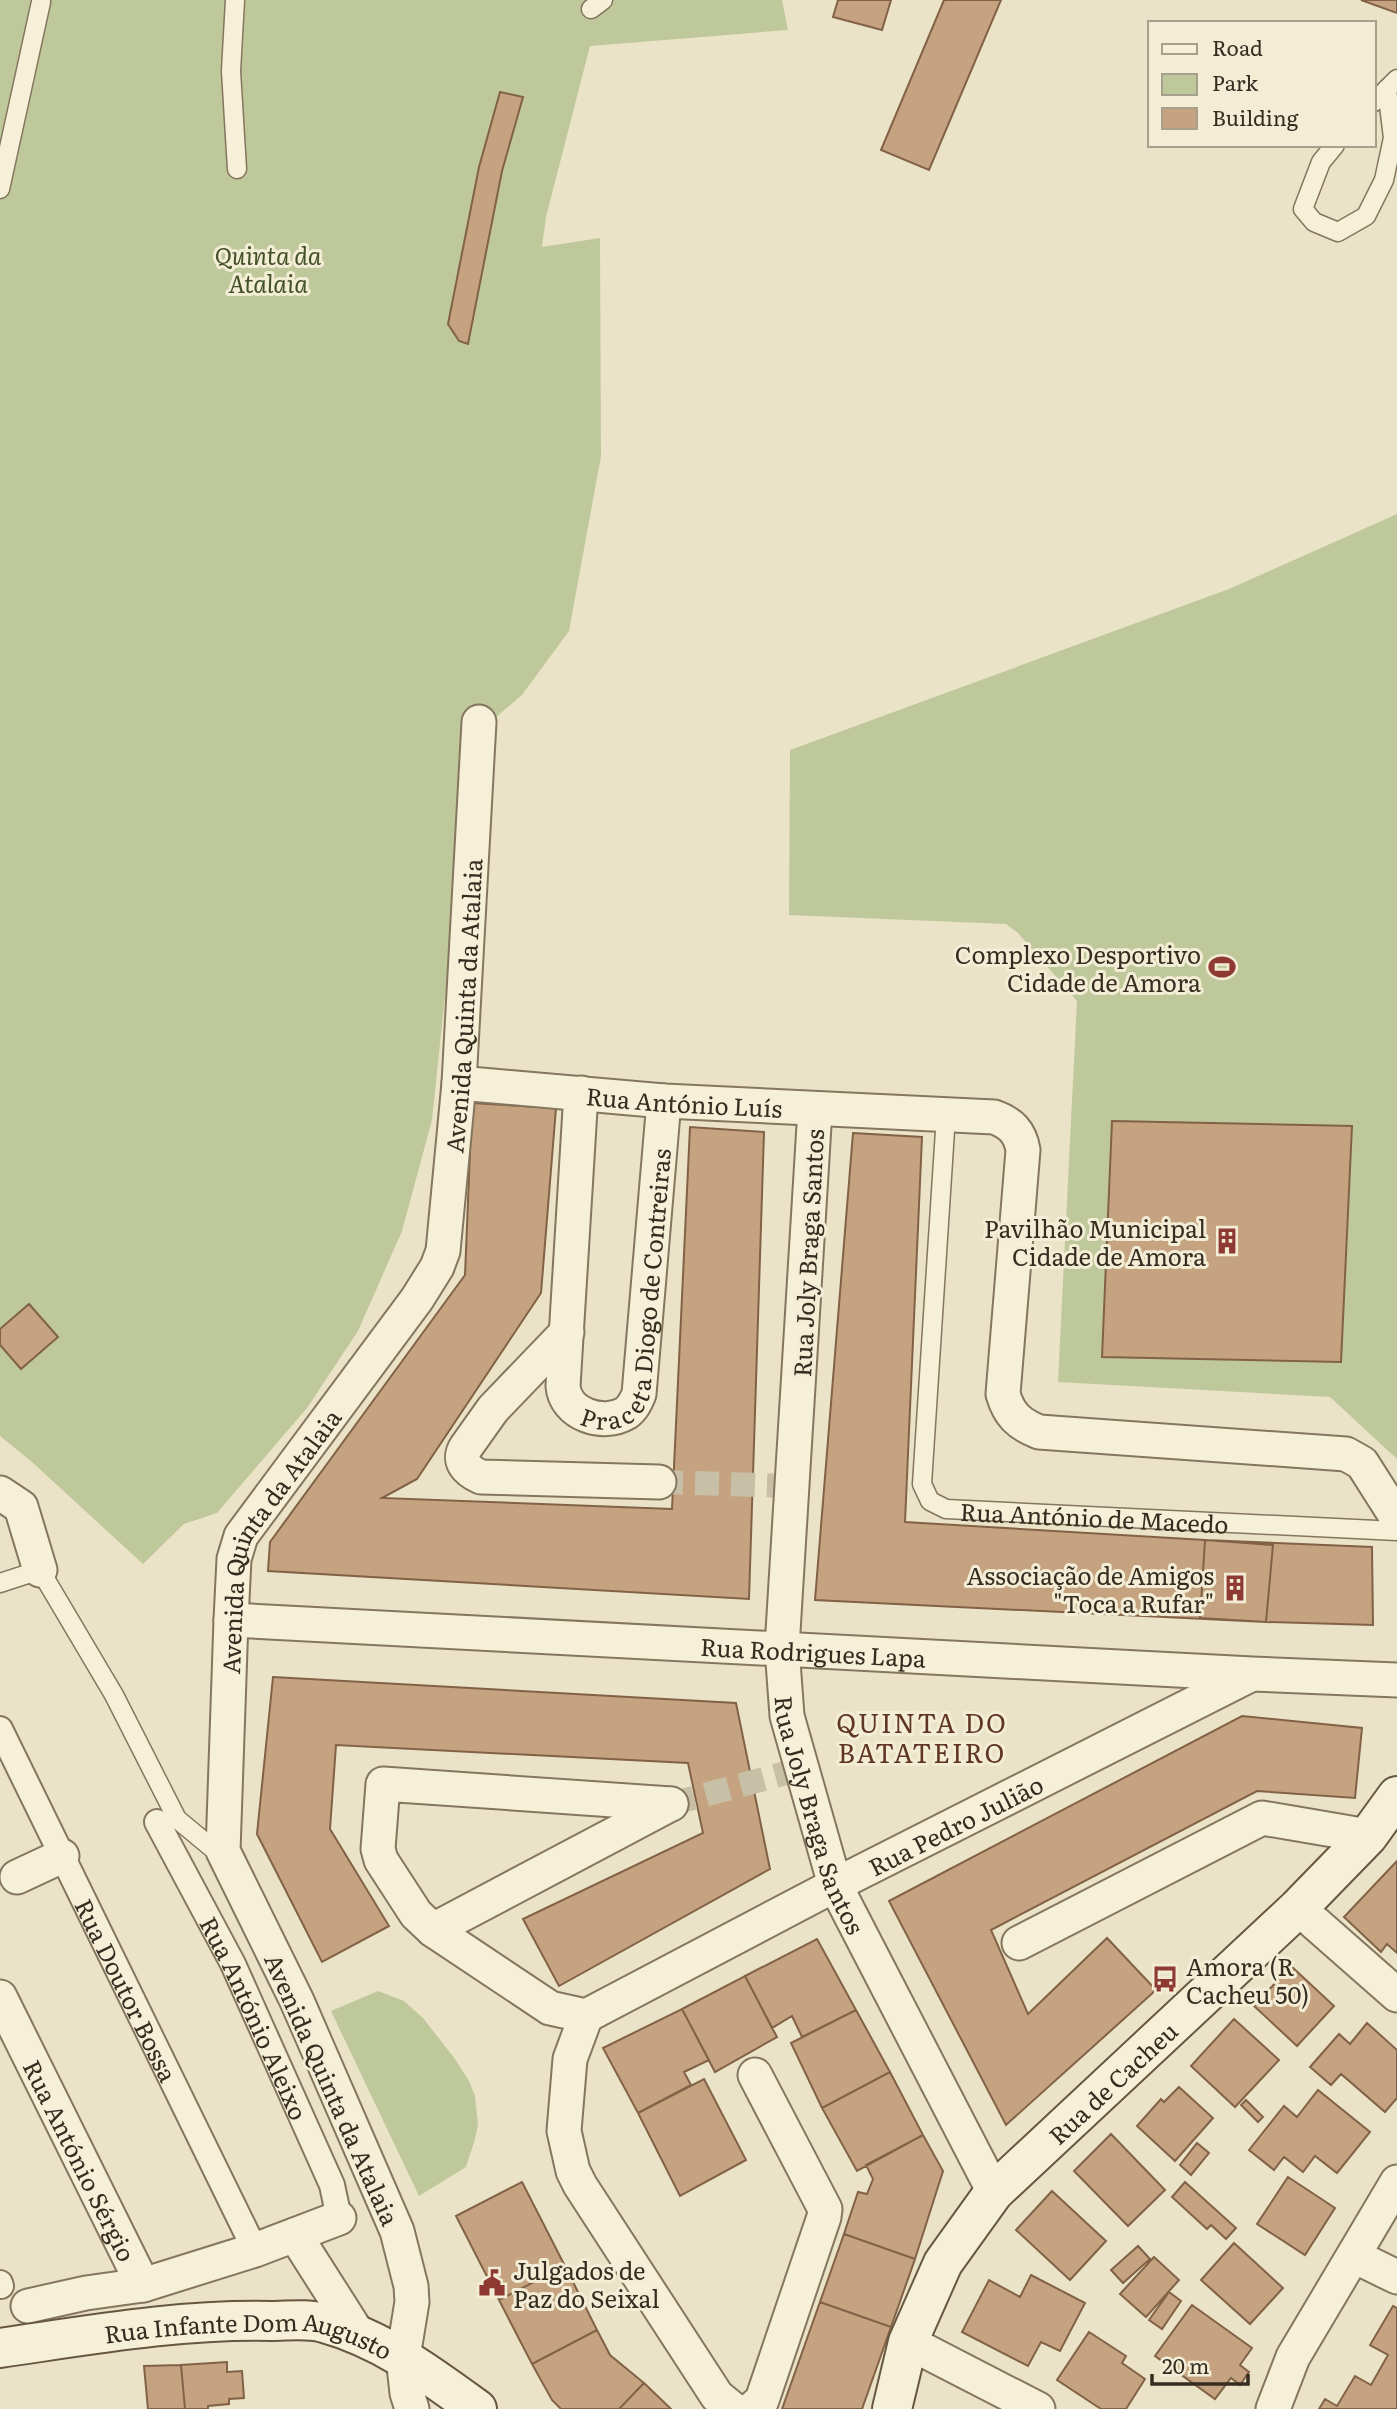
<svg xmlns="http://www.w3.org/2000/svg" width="1397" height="2409" viewBox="0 0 1397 2409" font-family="Literata,serif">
<rect width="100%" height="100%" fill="#ebe3c7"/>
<!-- green -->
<path fill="#bfc89b" d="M0 0H782L788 30 590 46 546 217 542 247 600 238 601 456 569 631 522 695 462 746 452 930 432 1120 402 1231 358 1331 307 1408 217 1513 184 1524 143 1564 32 1462 0 1436Z
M1397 514V1459L1330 1397 1058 1382 1077 1001 1018 933 1006 924 789 915 790 750 1229 589Z
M378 1991 404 2001 423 2018 455 2059 469 2081 475 2096 478 2124 475 2139 466 2167 419 2196 331 2011Z"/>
<!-- building -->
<path fill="#c5a380" stroke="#826246" stroke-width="2" d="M838 0H891L882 30 833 17Z
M944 0H1001L929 170 881 150Z
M1361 0H1397V13Z
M500 92 523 97 502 171 468 344 459 341 448 324 479 167Z
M472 1103 556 1108 541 1293 417 1479 382 1498 672 1509 690 1127 764 1132 749 1599 268 1571 270 1542 465 1275Z
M1112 1121 1352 1126 1341 1362 1102 1357Z
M853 1133 922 1137 905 1522 1205 1540 1372 1547 1373 1625 1266 1622 815 1600Z
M29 1304 58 1337 21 1369 0 1345V1329Z
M1205 1540 1273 1545 1266 1622 1200 1618Z
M273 1677 736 1703 770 1869 559 1986 523 1919 703 1833 688 1763 336 1745 330 1829 389 1926 322 1962 257 1834Z
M1242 1716 1362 1728 1355 1798 1257 1791 991 1930 1028 2014 1107 1938 1156 1990 1006 2125 889 1901Z
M1397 1861V1953L1387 1944 1381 1952 1344 1917Z
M817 1939 856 2010 802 2037 792 2016 772 2028 745 1976Z
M1291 1966 1334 2006 1297 2046 1254 2006Z
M745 1976 777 2037 715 2072 682 2009Z
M682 2009 709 2060 684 2072 691 2085 638 2113 603 2048Z
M856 2010 890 2072 822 2108 791 2043Z
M1234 2019 1279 2060 1235 2107 1191 2066Z
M1367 2023 1397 2050V2098L1385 2112 1341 2074 1331 2085 1310 2067 1339 2034 1350 2044Z
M890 2072 923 2135 857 2171 822 2108Z
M704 2079 746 2160 680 2196 638 2113Z
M1179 2087 1213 2118 1175 2161 1137 2126 1161 2099 1164 2102Z
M1318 2090 1370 2132 1337 2173 1315 2156 1303 2172 1284 2157 1274 2170 1249 2150 1284 2106 1297 2117Z
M1246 2100 1263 2117 1258 2122 1241 2105Z
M1111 2134 1165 2190 1128 2226 1074 2171Z
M923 2135 943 2171 915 2259 844 2234 858 2192 867 2194 873 2179 866 2165Z
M1197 2143 1209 2153 1191 2175 1180 2165Z
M1288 2177 1335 2208 1305 2255 1257 2224Z
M522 2182 565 2266 499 2300 456 2216Z
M1185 2182 1236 2228 1226 2239 1211 2225 1207 2229 1172 2197Z
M1052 2191 1106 2241 1070 2280 1016 2230Z
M844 2234 915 2259 891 2327 820 2302Z
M1234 2243 1283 2288 1250 2324 1201 2280Z
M1138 2246 1150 2259 1123 2283 1111 2270Z
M1154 2257 1179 2280 1146 2317 1120 2294Z
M565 2266 597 2330 532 2364 499 2300Z
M1031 2275 1085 2303 1060 2351 1041 2342 1028 2366 962 2332 989 2280 1020 2297Z
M1169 2292 1181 2301 1162 2329 1149 2320Z
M820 2302 891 2327 862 2409H782Z
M1192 2305 1252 2348 1240 2365 1249 2372 1240 2385 1231 2378 1215 2399 1155 2356Z
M1393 2306 1397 2308V2409H1319L1325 2399 1337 2406 1355 2376 1371 2385 1388 2355 1370 2345Z
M597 2330 610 2355 644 2383 619 2409H561L552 2400 532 2364Z
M1089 2332 1126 2356 1122 2363 1145 2379 1126 2409H1101L1057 2380Z
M227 2362V2372L242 2371 244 2398 229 2399V2404L208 2406V2409H185L181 2365Z
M181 2365 185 2409H148L144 2366Z
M644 2383 671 2409H619Z"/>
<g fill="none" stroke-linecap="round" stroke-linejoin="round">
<!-- pedestrian-tunnel -->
<path stroke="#c7bfa6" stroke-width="24" stroke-dasharray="24 12" stroke-linecap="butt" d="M659 1482 793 1486
M671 1804 801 1769"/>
<!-- service casing -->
<g stroke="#85765e" stroke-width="21">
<g id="service">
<path d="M235 0 231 71 237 169"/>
<path d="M591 9 603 0"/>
<path d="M1374 102 1397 79"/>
<path d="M1335 145 1321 162 1303 209 1314 222 1338 232 1366 216 1384 180 1393 138 1387 89"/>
<path d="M0 189 41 2"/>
<path id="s1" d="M946 1115 922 1484 930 1501 946 1509 1397 1531"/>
<path d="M0 1583 40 1570 114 1695 177 1819 223 1857"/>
</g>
</g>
<!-- pedestrian casing -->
<g stroke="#85765e" stroke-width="28">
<g id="pedestrian">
<path id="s2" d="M0 1729 255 2250"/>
<path id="s3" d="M157 1822 233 1964 332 2185 339 2218"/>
<path d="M0 2283 1 2286"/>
</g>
</g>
<!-- minor casing -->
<g stroke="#85765e" stroke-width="37">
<g id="minor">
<path id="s4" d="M459 1083 664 1101 994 1117C1011 1123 1020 1132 1023 1150L1003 1394C1009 1415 1019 1424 1039 1432L1346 1454 1362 1463 1397 1518"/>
<path id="s5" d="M581 1093 563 1386C565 1414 603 1427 626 1413 633 1408 636 1401 639 1394L664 1101"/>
<path id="s6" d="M815 1109 782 1648 787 1716 835 1885 994 2192"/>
<path d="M567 1332 493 1409 466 1447C457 1461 467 1471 481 1477L659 1482"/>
<path d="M0 1493 21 1507 40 1570"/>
<path id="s7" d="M231 1620 1252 1674 1397 1680"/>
<path d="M17 1877 62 1856"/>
<path d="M1298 1908 1397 1995"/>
<path d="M433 1930 671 1804"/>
<path d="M1019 1943 1262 1818 1368 1836"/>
<path id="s8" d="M0 1997 143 2285"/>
<path id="s9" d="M586 2016 835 1885 1250 1675"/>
<path d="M586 2016 550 2008 433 1930 416 1914 381 1860 378 1849 383 1784 671 1804"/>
<path d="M586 2016 570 2059 564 2131 573 2171 580 2185 717 2396 733 2409"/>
<path d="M295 2235 358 2334"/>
<path d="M1354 2256 1397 2277"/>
<path d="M28 2306 86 2293 143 2285 255 2250 339 2218"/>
<path d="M908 2342 1038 2409"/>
<path id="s10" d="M412 2409 407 2393 403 2357 412 2302 411 2286 397 2231 297 2001 223 1851 231 1620 234 1559 241 1536 417 1299 437 1267 443 1251 459 1083 479 722"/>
<path d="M752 2409 762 2400 824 2217 825 2209 755 2075"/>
<path d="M1273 2409 1293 2357 1397 2182"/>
</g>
</g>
<!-- secondary casing -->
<g stroke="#675741" stroke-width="42">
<g id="secondary">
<path id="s11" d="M0 2348C90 2335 180 2319 271 2321 288 2321 308 2318 324 2323 382 2339 429 2374 477 2409"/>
<path id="s12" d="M892 2409 908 2342 943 2263 994 2192 1298 1908 1368 1836 1397 1796"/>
</g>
</g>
<!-- service -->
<use href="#service" stroke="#f6f0d9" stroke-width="18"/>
<!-- pedestrian -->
<use href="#pedestrian" stroke="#f6f0d9" stroke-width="24"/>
<!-- minor -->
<use href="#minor" stroke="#f6f0d9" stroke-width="33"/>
<!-- secondary -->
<use href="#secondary" stroke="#f6f0d9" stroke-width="38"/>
</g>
<!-- icons -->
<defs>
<g id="stadium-bare" transform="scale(2.1)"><path d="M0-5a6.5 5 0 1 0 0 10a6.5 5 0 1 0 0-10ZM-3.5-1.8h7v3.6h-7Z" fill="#8e3a33" stroke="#f3edd6" stroke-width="2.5" paint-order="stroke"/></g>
<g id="building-bare" transform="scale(2.1)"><path d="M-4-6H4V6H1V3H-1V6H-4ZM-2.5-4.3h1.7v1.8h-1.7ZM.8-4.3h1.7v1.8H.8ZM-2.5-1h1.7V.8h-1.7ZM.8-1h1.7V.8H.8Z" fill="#8e3a33" stroke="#f3edd6" stroke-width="2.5" paint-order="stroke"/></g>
<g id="bus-bare" transform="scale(2.1)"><path d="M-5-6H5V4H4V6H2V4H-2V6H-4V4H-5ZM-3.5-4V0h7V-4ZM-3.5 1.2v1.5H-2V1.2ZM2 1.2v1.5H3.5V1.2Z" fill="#8e3a33" stroke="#f3edd6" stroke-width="2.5" paint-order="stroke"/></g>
<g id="civic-bare" transform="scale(2.1)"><path d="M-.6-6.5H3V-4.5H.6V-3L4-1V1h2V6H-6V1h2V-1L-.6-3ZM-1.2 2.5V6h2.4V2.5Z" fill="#8e3a33" stroke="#f3edd6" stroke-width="2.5" paint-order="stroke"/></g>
</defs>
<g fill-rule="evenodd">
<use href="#stadium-bare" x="1222" y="967"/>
<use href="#building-bare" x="1227" y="1241"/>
<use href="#building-bare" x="1235" y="1588"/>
<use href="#bus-bare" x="1165" y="1979"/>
<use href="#civic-bare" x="492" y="2283"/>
</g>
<g text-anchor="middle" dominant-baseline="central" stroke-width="6" stroke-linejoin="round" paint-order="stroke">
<!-- park labels -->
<g font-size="24" font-style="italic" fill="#435129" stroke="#f3edd6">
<text x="268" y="254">Quinta da<tspan x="268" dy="28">Atalaia</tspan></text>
</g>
<!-- poi labels -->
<g font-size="24" fill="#362d20" stroke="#f3edd6" text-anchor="end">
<text x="1201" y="953">Complexo Desportivo<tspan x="1201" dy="28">Cidade de Amora</tspan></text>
<text x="1206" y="1227">Pavilhão Municipal<tspan x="1206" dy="28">Cidade de Amora</tspan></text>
<text x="1214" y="1574">Associação de Amigos<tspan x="1214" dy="28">"Toca a Rufar"</tspan></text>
<text x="1186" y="1965" text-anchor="start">Amora (R<tspan x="1186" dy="28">Cacheu 50)</tspan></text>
<text x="513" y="2269" text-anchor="start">Julgados de<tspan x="513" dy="28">Paz do Seixal</tspan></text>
</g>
<!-- street labels -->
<g font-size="24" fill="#362d20" stroke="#f3edd6">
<text stroke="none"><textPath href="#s10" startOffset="1512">Avenida Quinta da Atalaia</textPath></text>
<text stroke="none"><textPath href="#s4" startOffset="226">Rua António Luís</textPath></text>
<text transform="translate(807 1253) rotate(-87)">Rua Joly Braga Santos</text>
<text stroke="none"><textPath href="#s5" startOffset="486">Praceta Diogo de Contreiras</textPath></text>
<text stroke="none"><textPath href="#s1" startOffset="555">Rua António de Macedo</textPath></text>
<text stroke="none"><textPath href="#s10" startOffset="924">Avenida Quinta da Atalaia</textPath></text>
<text stroke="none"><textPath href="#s7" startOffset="583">Rua Rodrigues Lapa</textPath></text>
<text stroke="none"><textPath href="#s6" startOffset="712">Rua Joly Braga Santos</textPath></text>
<text stroke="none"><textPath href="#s9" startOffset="416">Rua Pedro Julião</textPath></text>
<text stroke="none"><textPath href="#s2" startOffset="290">Rua Doutor Bossa</textPath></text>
<text stroke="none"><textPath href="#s3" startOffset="219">Rua António Aleixo</textPath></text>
<text stroke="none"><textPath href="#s12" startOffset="404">Rua de Cacheu</textPath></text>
<text transform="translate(333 2089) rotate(66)">Avenida Quinta da Atalaia</text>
<text stroke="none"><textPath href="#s8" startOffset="182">Rua António Sérgio</textPath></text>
<text stroke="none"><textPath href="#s11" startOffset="252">Rua Infante Dom Augusto</textPath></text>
</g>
<!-- neighbourhood labels -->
<g font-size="26" letter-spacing="2" fill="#5f3523" stroke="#f3edd6">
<text x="922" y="1721">QUINTA DO<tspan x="922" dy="30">BATATEIRO</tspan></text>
</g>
</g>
<!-- legend -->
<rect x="1148" y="21" width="228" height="126" fill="#f3edd6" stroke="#a7a08d" stroke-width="2"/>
<rect x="1162" y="44" width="35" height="10" fill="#f6f0d9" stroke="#a7a08d" stroke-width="2"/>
<text x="1212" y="56" font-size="21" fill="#362d20">Road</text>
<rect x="1162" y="74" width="35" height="21" fill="#bfc89b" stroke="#a7a08d" stroke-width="2"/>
<text x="1212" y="91" font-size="21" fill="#362d20">Park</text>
<rect x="1162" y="108" width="35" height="21" fill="#c5a380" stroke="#a7a08d" stroke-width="2"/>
<text x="1212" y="126" font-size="21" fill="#362d20">Building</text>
<!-- scale -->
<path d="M1152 2374v10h96v-10" fill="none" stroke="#362d20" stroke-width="3.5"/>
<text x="1162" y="2374" font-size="21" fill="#362d20" stroke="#f3edd6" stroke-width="5" paint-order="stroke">20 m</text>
</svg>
